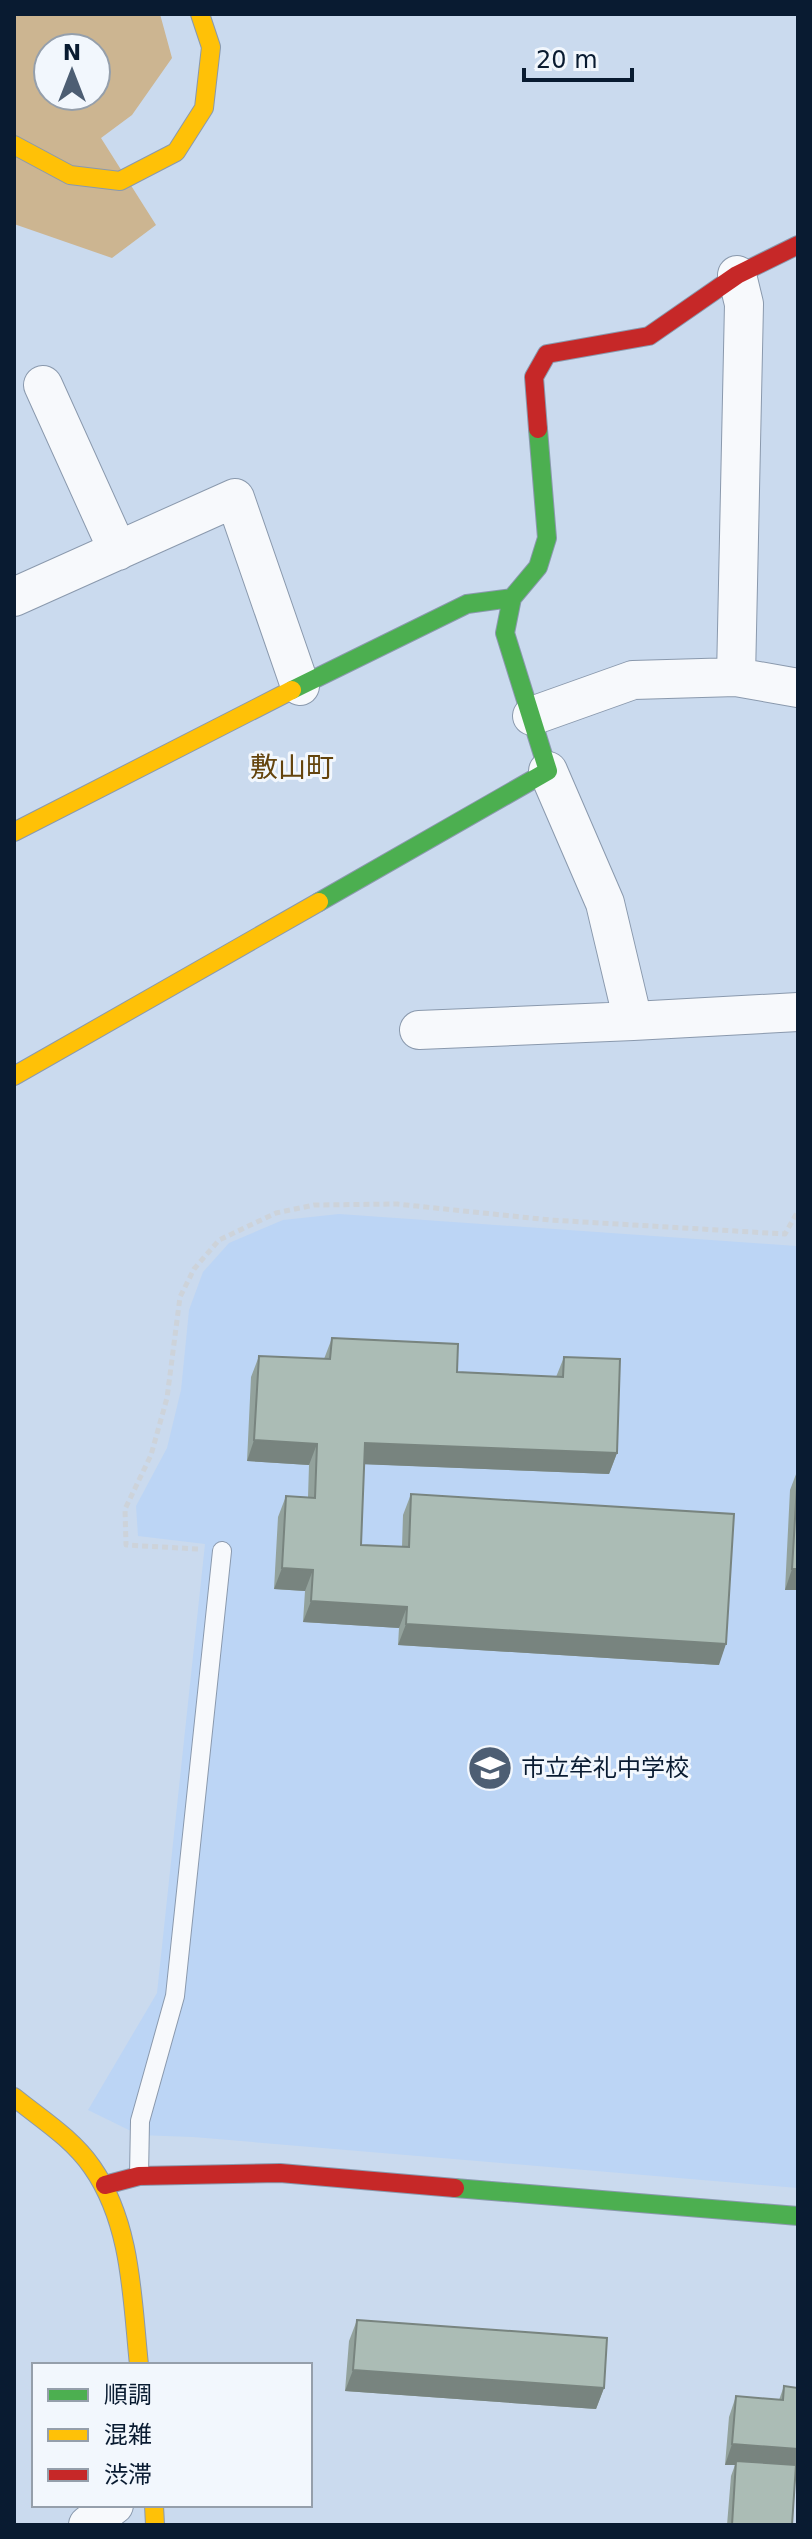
<svg xmlns="http://www.w3.org/2000/svg" width="812" height="2539" viewBox="0 0 812 2539" font-family="'DejaVu Sans','Noto Sans JP',sans-serif">
<rect width="100%" height="100%" fill="#cadaee"/>
<!-- built -->
<path fill="#bcd5f5" d="M339 1214 796 1246 798 1243V2188L193 2137 139 2135 88 2110 157 1993 205 1544 138 1536 136 1506 167 1448 181 1390 189 1310 203 1272 229 1243 283 1220Z"/>
<!-- forest -->
<path fill="#ccb591" fill-rule="evenodd" d="M17 14H160L172 58 132 115 101 138 156 225 112 258 14 224V23ZM48 48H96V96H48Z"/>
<g fill="none" stroke-linecap="round" stroke-linejoin="round">
<!-- lane casing -->
<g stroke="#8a99ad" stroke-width="20">
<path id="lane" d="M139 2176 140 2121 175 1996 222 1551"/>
</g>
<!-- street casing -->
<g stroke="#8a99ad" stroke-width="40">
<path id="street" d="M43 385 118 551
M14 597 235 498 300 686
M736 677 744 304 737 275
M532 716 633 680 736 677 798 688
M548 771 605 903 633 1021
M419 1030 633 1021 798 1012
M88 2525 114 2505"/>
</g>
<!-- fast casing -->
<g stroke="#8a99ad" stroke-width="20">
<path id="fast" d="M292 690 467 604 512 598
M319 902 548 771 505 633 512 598 538 567 547 538 538 429
M455 2188 798 2216"/>
</g>
<!-- slow casing -->
<g stroke="#8a99ad" stroke-width="20">
<path id="slow" d="M14 145 70 175 120 181 176 152 204 108 211 47 200 14
M14 832 292 690
M14 1076 319 902
M14 2097C41 2119 72 2138 92 2167 132 2224 132 2299 139 2365
M154 2505 155 2525"/>
</g>
<!-- jam casing -->
<g stroke="#8a99ad" stroke-width="20">
<path id="jam" d="M538 429 534 377 547 354 649 336 737 275 798 245
M105 2185 139 2176 280 2173 455 2188"/>
</g>
<!-- path -->
<path stroke="#cdd3da" stroke-width="5" stroke-dasharray="6 4" stroke-linecap="butt" d="M198 1549 126 1545 125 1509 151 1455 167 1398 180 1297 194 1269 219 1240 276 1213 314 1205 397 1204 550 1220 785 1234 798 1211"/>
<!-- lane -->
<use href="#lane" stroke="#f7f9fc" stroke-width="18"/>
<!-- street -->
<use href="#street" stroke="#f7f9fc" stroke-width="38"/>
<!-- fast -->
<use href="#fast" stroke="#4caf50" stroke-width="18"/>
<!-- slow -->
<use href="#slow" stroke="#ffc107" stroke-width="18"/>
<!-- jam -->
<use href="#jam" stroke="#c62828" stroke-width="18"/>
</g>
<!-- wall -->
<path fill="#93a29c" d="M332 1338 457 1372 556 1377 564 1357 617 1453 609 1474 364 1464 361 1545 402 1547 403 1515 411 1494 719 1665 398 1645 399 1628 303 1622 305 1591 274 1589 278 1517 286 1496 308 1497 309 1465 247 1461 251 1377 259 1356 324 1359Z
M798 1469V1590H785L790 1490Z
M357 2320 604 2388 596 2409 345 2391 349 2341Z
M784 2386 798 2388V2471H796L792 2525H727L731 2476 735 2465H725L729 2417 736 2396 779 2400Z"/>
<!-- shaded-wall -->
<path fill="#78847f" d="M254 1440 317 1444 309 1465 247 1461Z
M365 1443 617 1453 609 1474 358 1464Z
M282 1568 313 1570 305 1591 274 1589Z
M792 1569H798V1590H785Z
M311 1601 407 1607 399 1628 303 1622Z
M406 1624 726 1644 719 1665 398 1645Z
M353 2370 604 2388 596 2409 345 2391Z
M732 2444 798 2449V2471L736 2466V2461L735 2465H725Z"/>
<!-- building -->
<path fill="#abbcb5" stroke="#78847f" stroke-width="2" d="M332 1338 458 1344 457 1372 563 1377 564 1357 620 1359 617 1453 365 1443 361 1545 409 1547 411 1494 734 1514 726 1644 406 1624 407 1607 311 1601 313 1570 282 1568 286 1496 315 1498 317 1444 254 1440 259 1356 330 1359Z
M798 1469V1569H792Z
M357 2320 607 2338 604 2388 353 2370Z
M784 2386 798 2388V2449L732 2444 736 2396 783 2400Z
M736 2461 796 2465 792 2525H732Z"/>
<!-- icons -->
<defs>
<g id="school-disc" transform="scale(2.3)"><circle r="9.5" fill="#4d5e73" stroke="#f2f7fd"/><path d="M0-5L7-2L0 1L-7-2ZM-4 1L0 2.5L4 1V4Q0 6-4 4Z" fill="#fff"/></g>
</defs>
<g fill-rule="evenodd">
<use href="#school-disc" x="490" y="1768"/>
</g>
<g text-anchor="middle" dominant-baseline="central" stroke-width="6" stroke-linejoin="round" paint-order="stroke">
<!-- poi labels -->
<g font-size="24" fill="#091b31" stroke="#f2f7fd" text-anchor="start">
<text x="521" y="1768">市立牟礼中学校</text>
</g>
<!-- quarter labels -->
<g font-size="28" fill="#64440d" stroke="#f2f7fd">
<text x="292" y="767">敷山町</text>
</g>
</g>
<!-- border -->
<rect width="812" height="2539" fill="none" stroke="#091b31" stroke-width="32"/>
<!-- legend -->
<rect x="32" y="2363" width="280" height="144" fill="#f2f7fd" stroke="#959fab" stroke-width="2"/>
<rect x="48" y="2389" width="40" height="12" fill="#4caf50" stroke="#959fab" stroke-width="2"/>
<text x="104" y="2403" font-size="24" fill="#091b31">順調</text>
<rect x="48" y="2429" width="40" height="12" fill="#ffc107" stroke="#959fab" stroke-width="2"/>
<text x="104" y="2443" font-size="24" fill="#091b31">混雑</text>
<rect x="48" y="2469" width="40" height="12" fill="#c62828" stroke="#959fab" stroke-width="2"/>
<text x="104" y="2483" font-size="24" fill="#091b31">渋滞</text>
<!-- north arrow -->
<g transform="translate(72 72)"><circle r="38" fill="#f2f7fd" stroke="#959fab" stroke-width="2"/>
<path d="M0-6L14 30L0 20L-14 30Z" fill="#4d5e73"/>
<text y="-12" font-size="22" font-weight="bold" text-anchor="middle" fill="#091b31">N</text>
</g>
<!-- scale -->
<path d="M524 68v12h108v-12" fill="none" stroke="#091b31" stroke-width="4"/>
<text x="536" y="68" font-size="24" fill="#091b31" stroke="#f2f7fd" stroke-width="6" paint-order="stroke">20 m</text>
</svg>
